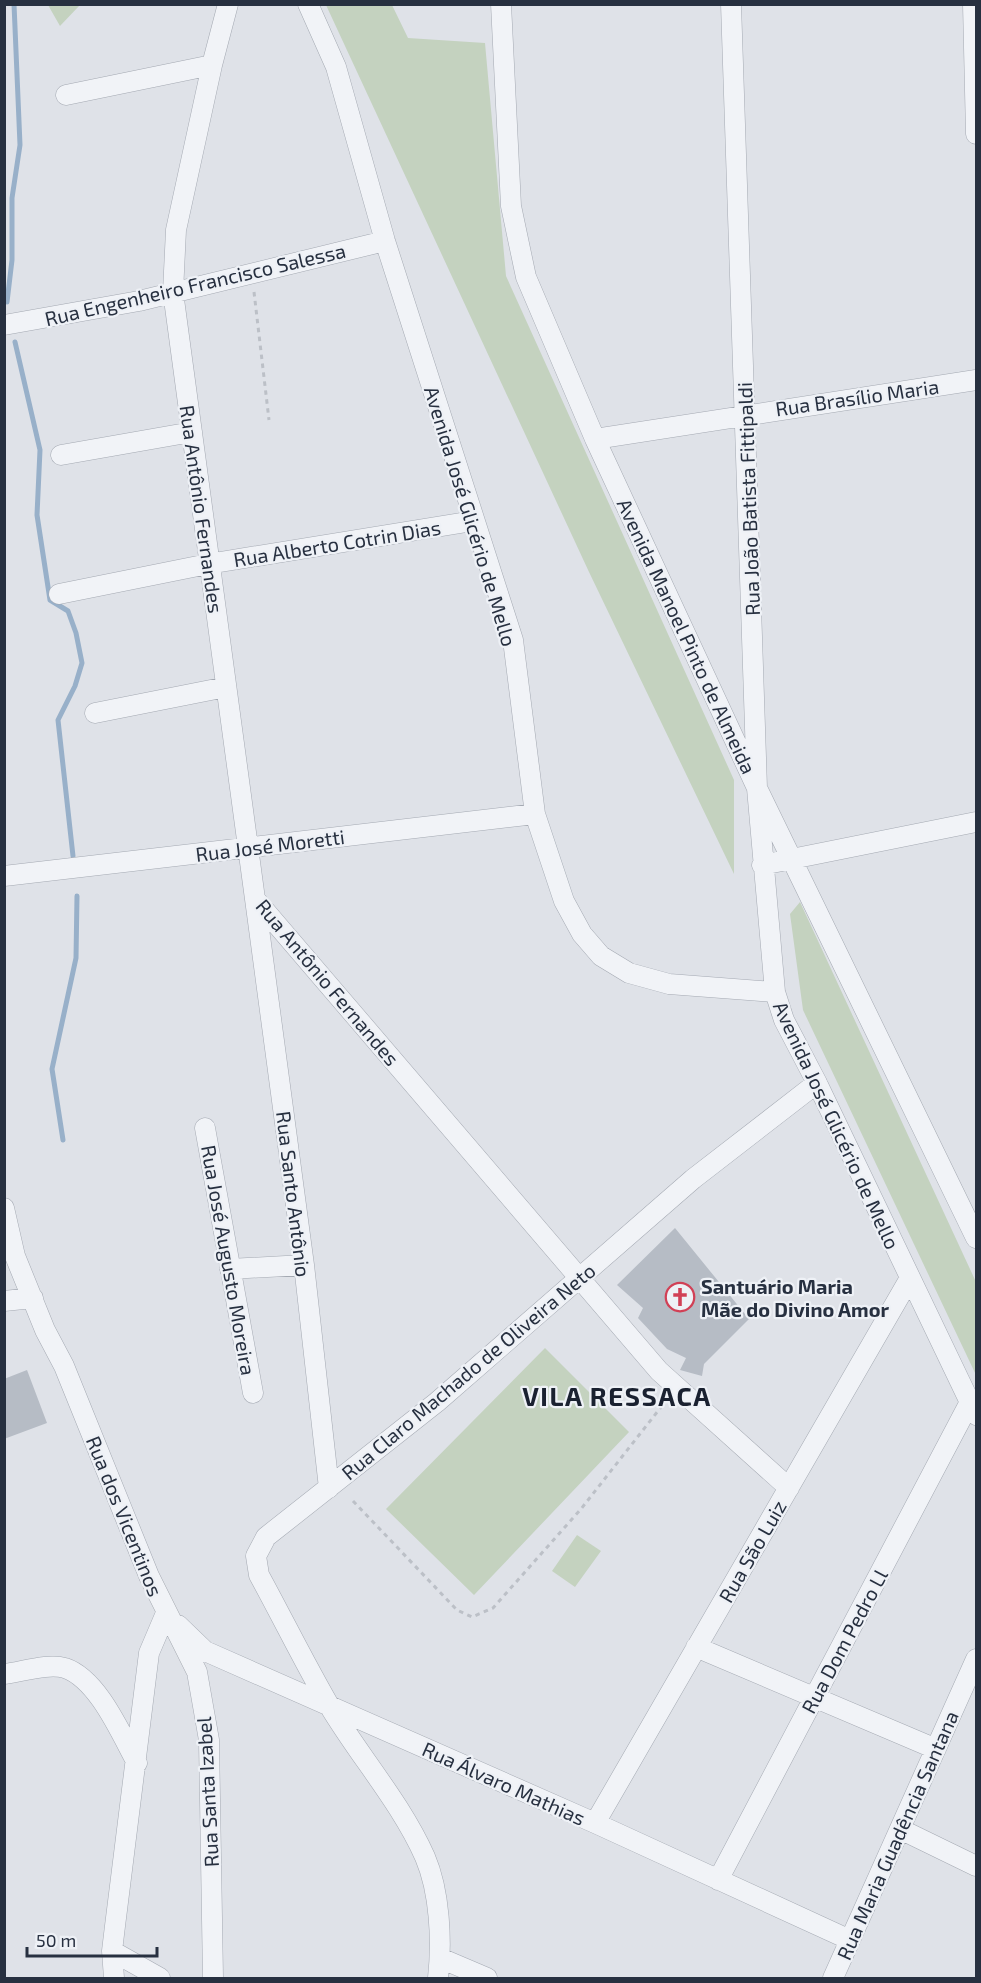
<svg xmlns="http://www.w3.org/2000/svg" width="981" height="1983" viewBox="0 0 981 1983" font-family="'Exo 2',sans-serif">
<rect width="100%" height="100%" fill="#dfe2e8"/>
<!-- green -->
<path fill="#c4d2bf" d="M48 5H80L60 26Z
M326 5H392L408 38 485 43 506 276 734 780V874L589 572Z
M800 902 976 1282V1375L803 1010 790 914Z
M545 1348 629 1432 474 1595 386 1509Z
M577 1535 601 1551 575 1587 552 1571Z"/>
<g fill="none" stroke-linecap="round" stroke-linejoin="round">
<!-- stream -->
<path stroke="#98b0c9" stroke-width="5" d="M7 302 12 260V198L20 145 14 4
M15 342 40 450 37 515 50 600 68 611 76 633 82 663 75 686 58 720 73 856
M63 1140 52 1069 76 958 77 896"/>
</g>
<!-- building -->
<path fill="#b6bcc5" d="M675 1228 749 1319 704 1364 702 1376 680 1370 686 1358 667 1349 638 1318 643 1308 617 1285Z
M27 1370 47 1423 4 1439V1379Z"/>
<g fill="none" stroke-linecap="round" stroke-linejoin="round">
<!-- street casing -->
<g stroke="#a4a9b2" stroke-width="21">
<path id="street" d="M228 4 212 65 176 230 173 292 255 899 659 1371 789 1488
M308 4 336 67 385 241 513 640 535 814 564 901 582 934 601 956 629 973 669 984 775 992
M501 4 511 206 526 277 595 439 757 788 976 1238
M731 4 757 788 775 992 784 1020 817 1083 976 1415
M973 4 976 134
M66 95 212 65
M4 325 139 301 385 241
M595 439 976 380
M61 455 192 432
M59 594 208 564 473 521
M95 713 226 687
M762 865 976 822
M4 876 535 814
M255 899 304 1265 329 1488
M205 1128 253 1393
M4 1208 15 1256 45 1330 64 1366 149 1576 197 1672 209 1740 213 1978
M230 1269 304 1265
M4 1301 33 1298
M178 1625 205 1651 595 1823 850 1940
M696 1647 936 1749
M4 1674C22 1672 48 1663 65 1668 98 1679 121 1734 137 1763
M595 1823 910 1278
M900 1829 976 1866
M718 1880 970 1402
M112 1951 160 1978
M440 1958 487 1978
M114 1978 112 1951 115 1926 149 1653 166 1613
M438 1978C442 1941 440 1892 425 1857 401 1803 360 1757 330 1707 305 1664 283 1619 259 1575L256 1556 266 1537 437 1402 693 1179 817 1083
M833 1978 976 1659"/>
</g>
<!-- path -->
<path stroke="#bcc0c7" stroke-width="3" stroke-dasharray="4.5 4.5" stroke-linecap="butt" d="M254 292 269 420
M353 1501 457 1610 472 1617 493 1608 581 1509 665 1402"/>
<!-- street -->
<use href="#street" stroke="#f1f3f7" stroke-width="20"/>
</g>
<!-- icons -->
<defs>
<g id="church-ring" transform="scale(1.5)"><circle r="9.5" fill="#eef1f6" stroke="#d14056" stroke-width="1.5"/><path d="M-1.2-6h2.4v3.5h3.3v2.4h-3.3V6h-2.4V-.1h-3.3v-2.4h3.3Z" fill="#d14056"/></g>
</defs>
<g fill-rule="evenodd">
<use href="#church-ring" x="680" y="1297"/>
</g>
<g text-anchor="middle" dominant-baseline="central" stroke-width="4.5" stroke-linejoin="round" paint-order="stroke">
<!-- street labels -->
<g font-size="20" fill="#273040" stroke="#eef1f6">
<text transform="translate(195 284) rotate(-13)">Rua Engenheiro Francisco Salessa</text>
<text transform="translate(857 397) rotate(-8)">Rua Brasílio Maria</text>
<text transform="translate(748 499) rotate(-92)">Rua João Batista Fittipaldi</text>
<text transform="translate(202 509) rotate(82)">Rua Antônio Fernandes</text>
<text transform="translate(471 516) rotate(73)">Avenida José Glicério de Mello</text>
<text transform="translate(337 543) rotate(-9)">Rua Alberto Cotrin Dias</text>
<text transform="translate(687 636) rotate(65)">Avenida Manoel Pinto de Almeida</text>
<text transform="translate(270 845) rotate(-7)">Rua José Moretti</text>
<text transform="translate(328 982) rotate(50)">Rua Antônio Fernandes</text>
<text transform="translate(837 1125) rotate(65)">Avenida José Glicério de Mello</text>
<text transform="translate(294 1194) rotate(83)">Rua Santo Antônio</text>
<text transform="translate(229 1260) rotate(80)">Rua José Augusto Moreira</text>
<text transform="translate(468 1371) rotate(-40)">Rua Claro Machado de Oliveira Neto</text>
<text transform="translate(125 1516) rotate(68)">Rua dos Vicentinos</text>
<text transform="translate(752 1551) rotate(-60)">Rua São Luiz</text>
<text transform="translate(844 1641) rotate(-62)">Rua Dom Pedro Ll</text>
<text transform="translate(504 1783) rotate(24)">Rua Álvaro Mathias</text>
<text transform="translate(207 1792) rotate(-93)">Rua Santa Izabel</text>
<text transform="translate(897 1835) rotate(-66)">Rua Maria Guadência Santana</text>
</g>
<!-- poi labels -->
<g font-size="20" font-weight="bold" fill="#273040" stroke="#eef1f6" text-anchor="start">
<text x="701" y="1286">Santuário Maria<tspan x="701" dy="23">Mãe do Divino Amor</tspan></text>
</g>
<!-- district labels -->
<g font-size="26" font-weight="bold" letter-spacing="1.5" fill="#1a2130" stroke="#eef1f6">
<text x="617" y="1395">VILA RESSACA</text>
</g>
</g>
<!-- border -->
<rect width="981" height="1983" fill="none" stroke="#273040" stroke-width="12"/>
<!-- scale -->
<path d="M27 1947v9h130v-9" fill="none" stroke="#273040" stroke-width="3"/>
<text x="36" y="1947" font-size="18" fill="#273040" stroke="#eef1f6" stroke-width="4.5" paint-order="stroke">50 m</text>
</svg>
